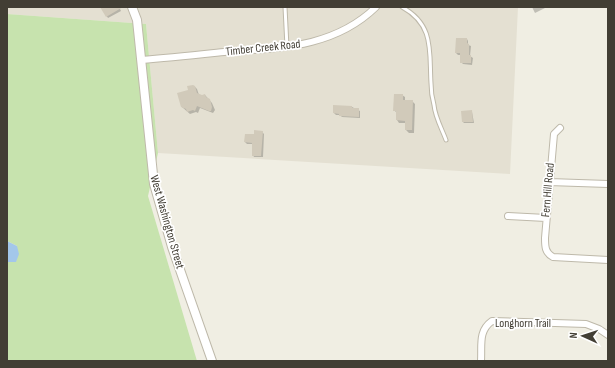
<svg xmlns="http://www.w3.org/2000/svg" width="615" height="368" viewBox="0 0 615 368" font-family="'Sofia Sans Condensed',sans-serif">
<rect width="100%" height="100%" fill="#f0eee3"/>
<!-- residential -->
<path fill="#e4e0d2" d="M7 7H518L510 174 158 153 146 24 7 14Z"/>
<!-- green -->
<path fill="#c7e3ae" d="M7 14 146 24 158 153 148 196 197 361H7V262H16L17 246 7 241Z"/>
<!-- water -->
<path fill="#a3c7ea" d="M7 241 17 246 19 254 16 262H7Z"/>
<!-- shadow -->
<path fill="#0003" d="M101 7H119L121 11 108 18Z
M532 7H545V8L535 13Z
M467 39 468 41V45L471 46 470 56 473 58 472 65 463 64 461 62V55H458L456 53Z
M195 87 197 89 199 95H205L212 103 215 110 213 113 200 108 198 113 196 112 190 114 182 107 190 91Z
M402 95 405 97V101H412L415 104 414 133H409L406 130V123H399L397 120V113L394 110Z
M352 107 360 111V118L342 117 340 115H336L334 113Z
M472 112 474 123H464L463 122Z
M262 132 264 134 263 157H254L253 155V144H247L245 142Z"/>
<!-- building -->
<path fill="#d1caba" d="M100 7H123L106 17Z
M456 38H467V43L469 44V55H471V63H460V53H455Z
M193 85 195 86 197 93 202 95 205 94 206 97 210 99 212 107 211 111H209L197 106 195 111 193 110 187 112 186 109 181 107 177 93 188 90 187 86Z
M394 94H403V100H413L412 130H405V121L396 120V111H393Z
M333 105 352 106V108H359V117L339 116V114L333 113Z
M472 110 473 122H462L461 111Z
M254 130 263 131 261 156H252V143L244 142 245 134H254Z"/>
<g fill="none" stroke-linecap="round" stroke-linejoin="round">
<!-- service casing -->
<g stroke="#beb9aa" stroke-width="5">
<path id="service" d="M285 7 287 47
M402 7C435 25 429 52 431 83 431 90 432 98 434 105 435 117 442 129 446 140"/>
</g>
<!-- minor casing -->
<g stroke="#beb9aa" stroke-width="8">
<path id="minor" d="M141 60C169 58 196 55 224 52 279 48 334 48 376 7
M560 128 554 134 545 238C545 246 545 253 553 257L608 260
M549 182 608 184
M508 216 546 218
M481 361C482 345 478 331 492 321L586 324 599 329 608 335"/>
</g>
<!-- tertiary casing -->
<g stroke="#beb9aa" stroke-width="10">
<path id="tertiary" d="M132 7 137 20 154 184 172 247 212 361"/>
</g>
<!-- service -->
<use href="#service" stroke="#fff" stroke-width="3"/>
<!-- minor -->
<use href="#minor" stroke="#fff" stroke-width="6"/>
<!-- tertiary -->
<use href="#tertiary" stroke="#fff" stroke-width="8"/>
</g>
<g text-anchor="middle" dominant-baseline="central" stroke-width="3.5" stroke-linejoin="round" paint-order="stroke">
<!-- street labels -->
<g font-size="12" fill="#423e34" stroke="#fff">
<text transform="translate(263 48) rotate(-6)">Timber Creek Road</text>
<text transform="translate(548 190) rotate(-85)">Fern Hill Road</text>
<text transform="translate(167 222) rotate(74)">West Washington Street</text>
<text x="523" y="323">Longhorn Trail</text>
</g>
</g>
<!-- border -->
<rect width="615" height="368" fill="none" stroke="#423e34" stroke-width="16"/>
<!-- north arrow -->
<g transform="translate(583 336) rotate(273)" stroke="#ffffff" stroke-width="3" paint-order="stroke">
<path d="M0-3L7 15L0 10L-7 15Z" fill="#423e34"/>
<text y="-6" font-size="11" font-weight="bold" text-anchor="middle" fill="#423e34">N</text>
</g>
</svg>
